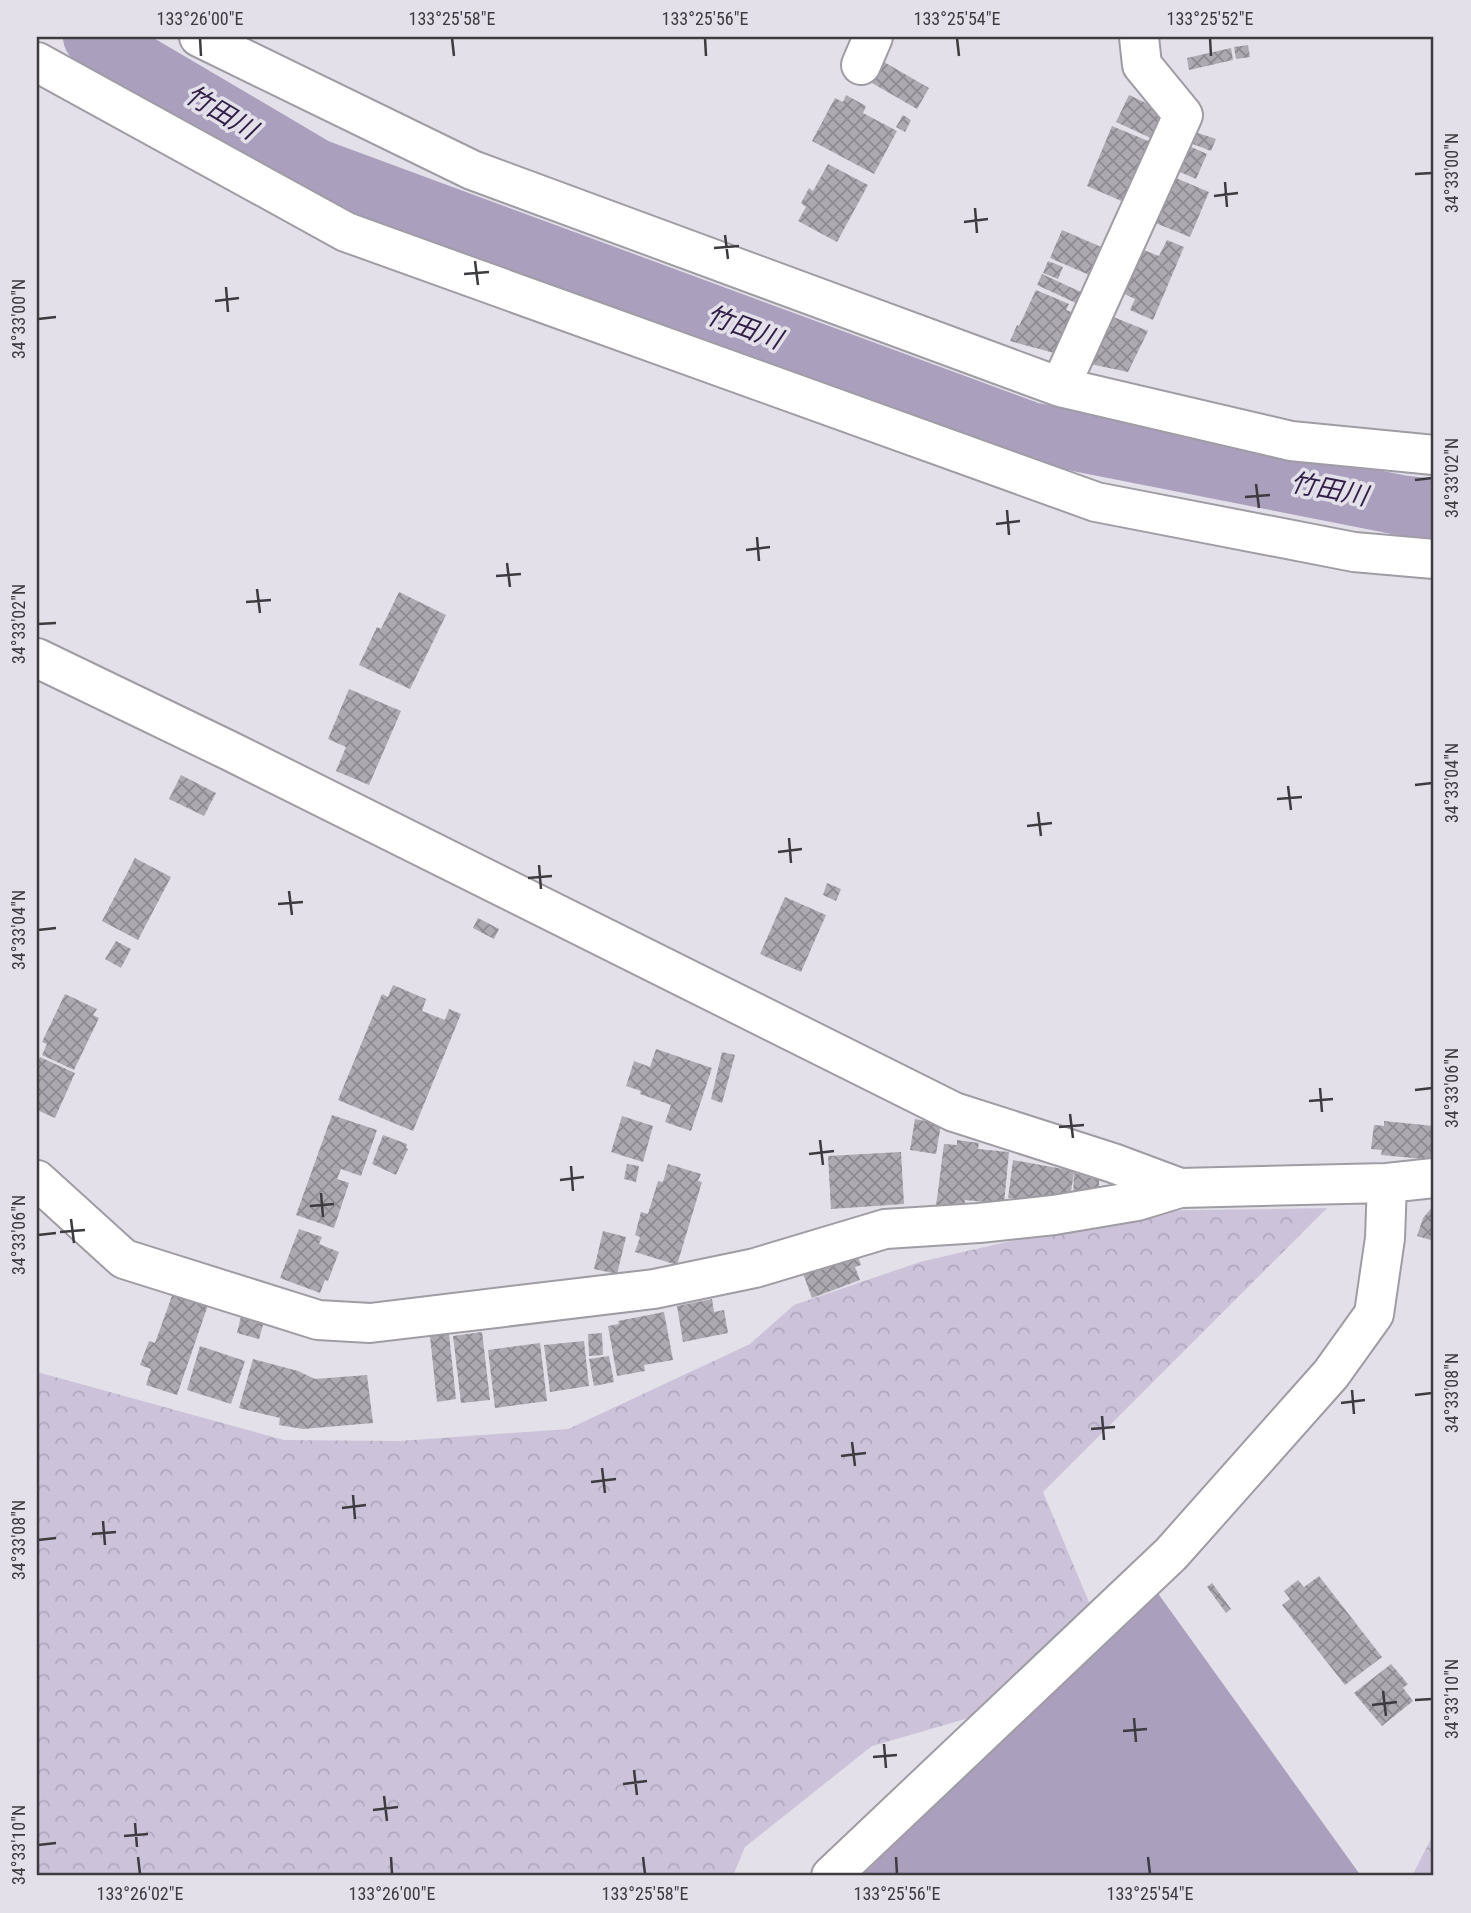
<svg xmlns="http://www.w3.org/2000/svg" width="1471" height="1913" viewBox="0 0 1471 1913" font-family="'Roboto Condensed','Noto Sans JP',sans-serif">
<defs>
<pattern id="forest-crowns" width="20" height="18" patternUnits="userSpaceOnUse" patternTransform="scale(1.75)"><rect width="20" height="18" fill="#ccc3da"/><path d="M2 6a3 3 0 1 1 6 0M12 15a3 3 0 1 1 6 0" fill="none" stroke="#b0a8bc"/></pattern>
<pattern id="building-cross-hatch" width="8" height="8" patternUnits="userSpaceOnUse" patternTransform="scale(1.75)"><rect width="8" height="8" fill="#aca9b1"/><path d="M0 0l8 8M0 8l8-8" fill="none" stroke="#8d8b91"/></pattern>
</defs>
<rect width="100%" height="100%" fill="#e3e0e9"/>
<!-- forest -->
<path fill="url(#forest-crowns)" d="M1327 1208 1043 1492 1091 1607 993 1711 872 1746 745 1847 733 1876H37V1372L284 1440 399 1441 568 1429 750 1344 794 1305 920 1262 1139 1211Z
M1434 1833V1876H1411L1414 1872Z"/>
<!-- water -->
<path fill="#ab9fbe" d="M1157 1592 1361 1876H861L874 1864Z"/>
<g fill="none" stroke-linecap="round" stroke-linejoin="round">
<!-- river -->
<path stroke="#ab9fbe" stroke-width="60" d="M93 37 317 169 1030 432 1400 505 1434 509"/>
</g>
<!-- building -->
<path fill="url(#building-cross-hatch)" d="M1248 45 1250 57 1236 59 1234 47Z
M1231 48 1233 60 1189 70 1187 58Z
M884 62 929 88 917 109 872 83Z
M846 95 866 106 863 113 897 131 874 174 812 141 835 98 843 102Z
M1129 95 1167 113 1155 140 1116 122Z
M903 115 911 120 905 132 896 127Z
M1112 126 1153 143 1139 177 1134 174 1126 192 1130 193 1126 203 1087 186Z
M1189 130 1216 139 1211 151 1185 141Z
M1182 143 1207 154 1196 179 1171 168Z
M828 164 868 185 837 242 798 221 806 207 801 203 809 188 813 191Z
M1171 176 1209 192 1190 237 1148 220Z
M1062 230 1106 249 1094 277 1050 258Z
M1167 240 1184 247 1153 320 1130 310 1135 299 1116 290 1136 247 1159 256Z
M1048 261 1063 267 1058 279 1043 273Z
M1042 274 1083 293 1078 304 1037 285Z
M1036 290 1069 304 1066 310 1077 314 1058 354 1010 341 1017 325 1019 326Z
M1111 316 1148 331 1128 372 1090 364Z
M399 592 446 615 410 689 359 665 377 627 381 629Z
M349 689 401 711 369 785 336 771 346 747 328 739Z
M181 775 216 793 204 816 169 799Z
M135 858 171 877 138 940 102 921Z
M827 883 841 889 836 901 823 895Z
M785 897 826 915 801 972 760 954Z
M478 918 499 929 494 939 473 928Z
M116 941 131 949 121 968 105 959Z
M393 985 426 999 422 1011 445 1020 449 1009 461 1014 413 1131 338 1100 382 994 388 997Z
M65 994 97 1009 93 1015 99 1018 74 1070 42 1055 47 1044 42 1042Z
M656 1049 712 1068 691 1131 665 1122 671 1105 640 1094 641 1091 626 1086 634 1061 650 1067Z
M722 1052 735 1055 722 1103 711 1099Z
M40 1057 75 1073 55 1118 37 1110V1063Z
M332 1115 377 1130 361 1176 341 1169 337 1179 349 1183 334 1228 296 1215Z
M622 1116 653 1126 643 1162 611 1152Z
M915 1119 941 1124 936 1154 910 1150Z
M1384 1121 1434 1126V1160L1381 1155 1382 1150 1371 1149 1374 1125 1384 1126Z
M383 1135 407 1144 406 1148 408 1149 396 1175 372 1164Z
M957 1140 979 1143 978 1149 1009 1152 1004 1204 965 1200 964 1210 936 1206 944 1144 957 1145Z
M901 1152 904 1204 831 1209 828 1156Z
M1013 1160 1074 1171 1070 1199 1039 1196 1038 1202 1008 1198Z
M627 1164 639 1166 636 1182 624 1179Z
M668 1164 701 1174 698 1181 702 1182 677 1265 635 1252 640 1237 635 1235 641 1212 648 1214 658 1181 663 1182Z
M1074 1173 1099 1180V1196H1073Z
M1434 1205V1241L1417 1236 1423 1218Z
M299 1229 322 1237 319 1244 339 1252 328 1281 325 1280 320 1293 280 1278Z
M603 1231 626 1237 617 1274 594 1269Z
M855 1249 861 1265 855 1267 860 1280 812 1298 801 1268Z
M173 1293 208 1305 177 1395 146 1385 151 1369 140 1365 149 1341 155 1343Z
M712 1299 714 1312 724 1310 728 1333 683 1342 677 1306Z
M242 1312 265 1318 259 1339 237 1333Z
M664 1312 673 1360 644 1365 645 1371 617 1376 608 1326 619 1324 618 1321Z
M448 1325 456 1399 437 1402 429 1327Z
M482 1332 490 1400 461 1403 453 1336Z
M602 1333 603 1355 589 1356 588 1334Z
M584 1341 589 1386 550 1392 544 1345Z
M540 1343 547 1401 495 1408 488 1350Z
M200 1346 245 1361 231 1404 187 1390Z
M609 1356 614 1382 594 1386 589 1359Z
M253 1359 298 1371 315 1379 367 1375 373 1423 303 1429 279 1425 280 1418 239 1408Z
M1319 1576 1382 1657 1345 1685 1282 1605 1290 1599 1284 1591 1298 1580 1304 1587Z
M1212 1583 1231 1609 1226 1613 1207 1587Z
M1391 1664 1408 1684 1403 1688 1413 1701 1382 1726 1354 1693Z"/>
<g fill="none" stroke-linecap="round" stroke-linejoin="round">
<!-- minor casing -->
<g stroke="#9f9ca4" stroke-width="42">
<path id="minor" d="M199 37 472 170 1060 387 1291 441 1434 455
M37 62 346 232 1096 502 1354 552 1434 559
M861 65 873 37
M1060 387 1183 115 1142 65 1139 37
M37 658 230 751 954 1112 1113 1163 1180 1188 1387 1183 1434 1178
M37 1180 124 1259 318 1320 370 1323 654 1289 755 1268 885 1229 979 1223 1054 1215 1137 1201 1180 1188
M831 1876 1171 1554 1331 1374 1374 1314 1385 1238 1387 1183"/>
</g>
<!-- minor -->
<use href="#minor" stroke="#fff" stroke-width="38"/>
</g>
<!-- ticks -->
<path fill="none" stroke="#3d3b3f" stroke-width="2.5" d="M200 38 201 56M452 38 454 56M705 38 706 56M957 38 959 56M1210 38 1211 56M1415 174 1432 173M1225 182 1227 207M1214 196 1238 193M975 208 977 233M964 222 988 219M725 235 728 259M714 248 739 246M475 261 478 285M464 274 489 272M226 287 228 312M215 301 239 298M38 319 56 317M1415 480 1432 478M1256 484 1259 508M1245 497 1270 495M1007 510 1009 535M996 524 1020 521M757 537 759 561M746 550 770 547M507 563 510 587M496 576 521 574M257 589 260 613M246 602 271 600M38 624 56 623M1415 785 1432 783M1288 786 1291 810M1277 799 1302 797M1038 812 1041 836M1027 826 1052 823M789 838 791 863M778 852 802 849M539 865 541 889M528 878 552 876M289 891 292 915M278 904 303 902M38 930 56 928M1320 1088 1322 1112M1415 1090 1432 1088M1309 1101 1333 1099M1070 1114 1073 1138M1059 1127 1084 1125M820 1140 823 1165M809 1154 834 1151M571 1166 573 1191M560 1180 584 1177M321 1193 323 1217M310 1206 334 1204M71 1219 74 1243M60 1232 85 1230M38 1235 56 1233M1352 1390 1354 1414M1415 1395 1432 1393M1341 1403 1365 1400M1102 1416 1104 1440M1091 1429 1115 1427M852 1442 855 1466M841 1456 866 1453M602 1468 605 1493M591 1482 616 1479M353 1495 355 1519M342 1508 366 1505M103 1521 105 1545M92 1534 116 1532M38 1540 56 1538M1383 1691 1386 1716M1415 1700 1432 1699M1372 1705 1397 1702M1134 1718 1136 1742M1123 1731 1147 1729M884 1744 886 1768M873 1757 897 1755M634 1770 637 1795M623 1784 647 1781M384 1796 387 1821M373 1810 398 1807M135 1823 137 1847M124 1836 148 1834M38 1845 56 1843M138 1857 140 1874M391 1857 392 1874M643 1857 645 1874M896 1857 897 1874M1148 1857 1150 1874"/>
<g text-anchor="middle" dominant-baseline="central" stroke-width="7" stroke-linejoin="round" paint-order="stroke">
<!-- water labels -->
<g font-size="26" font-style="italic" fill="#311f48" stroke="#e3e0e9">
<text transform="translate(221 112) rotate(31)">竹田川</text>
<text transform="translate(744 327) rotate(20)">竹田川</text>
<text transform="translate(1329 489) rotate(11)">竹田川</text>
</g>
</g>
<!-- border -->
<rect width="1471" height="1913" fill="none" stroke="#e3e0e9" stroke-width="77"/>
<rect x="38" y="38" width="1394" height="1836" fill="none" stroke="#3d3b3f" stroke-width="2.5"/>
<g font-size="18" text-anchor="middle" fill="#3d3b3f">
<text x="200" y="25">133°26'00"E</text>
<text x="452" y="25">133°25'58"E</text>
<text x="705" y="25">133°25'56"E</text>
<text x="957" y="25">133°25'54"E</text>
<text x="1210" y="25">133°25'52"E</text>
<text transform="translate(1452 173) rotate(-90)" y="6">34°33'00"N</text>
<text transform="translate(19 319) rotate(-90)" y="6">34°33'00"N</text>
<text transform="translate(1452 478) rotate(-90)" y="6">34°33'02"N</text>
<text transform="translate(19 624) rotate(-90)" y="6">34°33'02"N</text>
<text transform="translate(1452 783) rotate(-90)" y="6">34°33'04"N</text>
<text transform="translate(19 930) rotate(-90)" y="6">34°33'04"N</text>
<text transform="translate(1452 1088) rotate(-90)" y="6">34°33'06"N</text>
<text transform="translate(19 1235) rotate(-90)" y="6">34°33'06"N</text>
<text transform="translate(1452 1393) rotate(-90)" y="6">34°33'08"N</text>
<text transform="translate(19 1540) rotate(-90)" y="6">34°33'08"N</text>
<text transform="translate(1452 1699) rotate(-90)" y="6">34°33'10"N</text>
<text transform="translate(19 1845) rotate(-90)" y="6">34°33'10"N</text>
<text x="140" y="1900">133°26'02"E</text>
<text x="392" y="1900">133°26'00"E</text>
<text x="645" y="1900">133°25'58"E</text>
<text x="897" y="1900">133°25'56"E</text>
<text x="1150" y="1900">133°25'54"E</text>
</g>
</svg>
